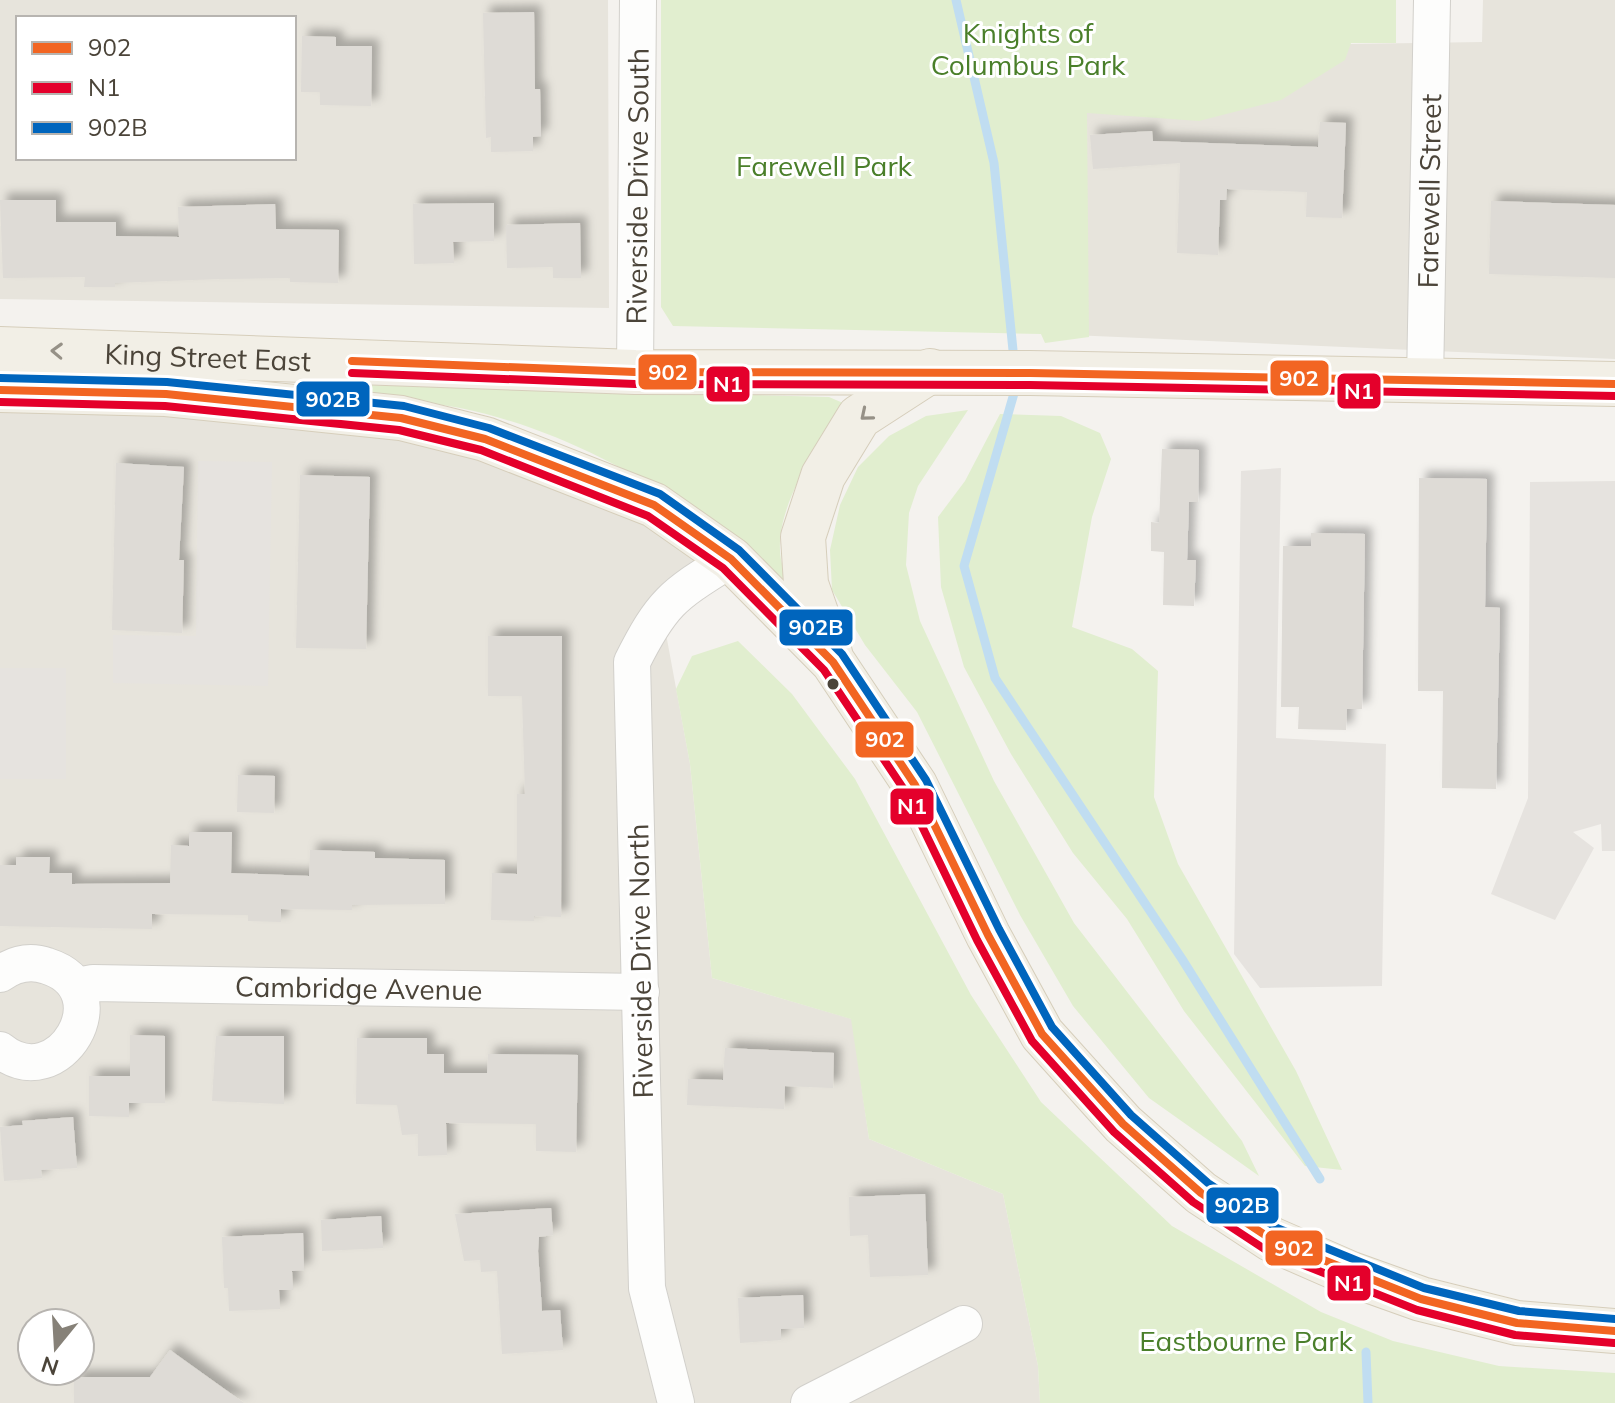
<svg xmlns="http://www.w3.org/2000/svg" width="1615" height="1403" viewBox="0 0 1615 1403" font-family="Mulish,sans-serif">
<defs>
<filter id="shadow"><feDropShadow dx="7" dy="-7" stdDeviation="4" flood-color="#0004"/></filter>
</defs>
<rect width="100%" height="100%" fill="#f4f2ee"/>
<!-- residential -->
<path fill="#e7e4dc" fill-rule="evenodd" d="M0 0H608L609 308 0 299ZM18 18H294V158H18Z
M1483 0H1615V359L1072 335 1076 48 1482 42Z
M0 400 409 428 592 486 703 554 664 623 690 764 712 978 852 1019 869 1139 1003 1194 1038 1366 1040 1403H0ZM32 1323H80V1371H32Z"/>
<!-- green -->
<path fill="#e1eecf" d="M661 0H1396V43H1351L1345 60 1281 100 1199 121 1087 113 1089 337 1045 343 1041 334 673 326 661 307Z
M367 385 829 397 843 403C819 445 769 513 782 564 784 571 789 579 792 586 698 507 583 433 460 408 430 402 398 400 368 395Z
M968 410 918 486 909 513 906 565 920 621 994 781 1074 923 1242 1141 1259 1176 1149 1098 1073 1006 1020 915 917 712 865 645 832 590 830 550 840 505 858 467 889 436 926 416Z
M1000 414 1061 416 1100 433 1111 459 1092 517 1072 627 1132 649 1158 671 1154 797 1178 864 1296 1071 1342 1170 1305 1166 1184 1011 1127 919 1073 853 1011 754 964 667 941 587 938 517 965 481Z
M738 641 792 694 855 779 971 995 1041 1102 1172 1226 1321 1312 1393 1341 1499 1366 1615 1373V1403H1040L1038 1366 1003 1194 869 1139 851 1019 712 978 690 764 676 689 692 656Z"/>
<!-- parking -->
<path fill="#e6e3df" d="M198 461 272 462 268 686 113 683V635L196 636Z
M1281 468 1276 738 1386 744 1382 986 1260 988 1234 954 1241 471Z
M1615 481V851H1602L1601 824 1573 832 1594 848 1555 920 1491 894 1528 798 1530 482Z
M0 668H66V779H0Z"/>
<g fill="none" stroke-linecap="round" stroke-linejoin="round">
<!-- stream -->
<path stroke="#c0ddf1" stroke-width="9" d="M956 0 994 163 1014 360
M1017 383 964 566 995 678 1182 959 1320 1179
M1366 1352 1368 1403"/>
</g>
<!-- building -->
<path fill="#dedbd6" filter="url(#shadow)" d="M534 12 535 89H540L541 136 533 137V151L491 152V137L486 138 483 13Z
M302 36 336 37V46H372L371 106 320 105V92H301Z
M1320 122 1346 123 1342 218 1306 217 1307 192 1227 189 1226 200H1220L1218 255 1177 253 1180 163 1093 169 1090 135 1152 131 1153 141 1318 147Z
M0 200H56V222H116V236L179 237 178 207 275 204 276 229 339 230 338 283 290 282V278L219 279 115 283V287H84L85 277 3 278Z
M1491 201 1615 205V278L1489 274Z
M494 203V241L453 242 454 263 414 264 413 204Z
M580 223 581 278H553V267L507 268 506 225Z
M1162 449 1199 450 1198 502H1189L1187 560H1196L1194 606 1163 605 1164 552 1151 551V522L1159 523Z
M116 463 184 467 179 560H184L182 633 112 630Z
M300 475 370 477 366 649 296 648Z
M1419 478 1487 479 1485 607 1500 608 1496 789 1442 788 1443 691H1418Z
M1311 533 1365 534 1362 709H1347L1346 730 1298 729 1299 707H1281L1283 546H1311Z
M488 636H562L561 917 534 916V921L491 920 492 873 517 874V794H525L522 696H488Z
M238 775 275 776 274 813 237 812Z
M189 832H232L231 873 309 876 310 850 375 852V858L445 860V904L352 905V910L281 909V922L248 921V915L152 914V929L0 926V865H16V857H50L49 873H72V884L170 883 171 845 189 846Z
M130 1035 165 1036V1103H129V1117L89 1116V1076H130Z
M216 1036H284V1104L212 1101Z
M357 1038H427V1054H444V1073H487L488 1054 578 1055 576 1152 536 1151V1124L446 1123 447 1155 418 1156V1134L402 1135 397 1105 356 1104Z
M725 1048 834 1053 833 1088 785 1086 784 1109 687 1105 688 1079 723 1080Z
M73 1117 77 1168 41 1170 42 1178 4 1181 0 1127 23 1125 22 1121Z
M925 1194 928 1275 870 1277 868 1235 850 1236 849 1197Z
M551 1208 553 1235 539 1237 538 1251 542 1311 560 1310 563 1350 502 1354 497 1271 481 1272 480 1260 464 1261 455 1214Z
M381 1216 383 1248 322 1251 321 1220Z
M303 1233 304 1270 292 1271 293 1290H279L280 1309 229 1311 228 1288H224L222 1237Z
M803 1295 804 1328 781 1329V1340L740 1343 738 1298Z
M170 1350 244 1403H74V1377H150Z"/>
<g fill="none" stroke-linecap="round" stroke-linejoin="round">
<!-- minor casing -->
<g stroke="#d2d0cb" stroke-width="38">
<g id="minor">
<path id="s1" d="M635 372 638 0"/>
<path id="s2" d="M1425 381 1432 0"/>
<path d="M0 974C14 964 30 960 47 966 123 990 59 1098 0 1050"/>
<path id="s3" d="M77 986 93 983 641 992"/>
<path d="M676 1403 647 1288 632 662C663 600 674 595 731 559"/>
<path d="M809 1403 964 1324"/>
</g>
</g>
<!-- major casing -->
<g stroke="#d6cebb" stroke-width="46">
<g id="major">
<path id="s4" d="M0 349 635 372 1030 373 1615 384"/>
<path d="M0 390 166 394 401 418 485 439 654 505 731 559 833 662 915 785 988 935 1042 1034 1123 1124 1201 1193 1271 1239 1351 1274 1421 1299 1517 1323 1615 1331"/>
<path d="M830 653 806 584 803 537 823 476 859 417 930 371"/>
</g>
</g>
<!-- minor -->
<use href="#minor" stroke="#fdfdfc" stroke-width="36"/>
<!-- major -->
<use href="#major" stroke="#f2efe6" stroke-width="44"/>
<!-- bus-1 casing -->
<g stroke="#fff" stroke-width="14">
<path id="bus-1" d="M352 361 635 372 1030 373 1615 384
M0 390 166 394 401 418 485 439 654 505 731 559 833 662 915 785 988 935 1042 1034 1123 1124 1201 1193 1271 1239 1421 1299 1517 1323 1615 1331"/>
</g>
<!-- bus-2 casing -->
<g stroke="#fff" stroke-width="14">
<path id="bus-2" d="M352 373 635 384 1030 385 1615 396
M0 402 165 406 399 430 481 450 648 516 723 568 824 670 905 791 977 940 1032 1041 1114 1132 1193 1202 1266 1250 1417 1310 1515 1335 1614 1343"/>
</g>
<!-- bus-3 casing -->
<g stroke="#fff" stroke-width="14">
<path id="bus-3" d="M0 378 167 382 404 406 489 428 660 494 739 550 842 654 926 780 999 929 1052 1027 1131 1115 1208 1183 1277 1228 1424 1288 1519 1311 1615 1319"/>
</g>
<!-- bus-1 -->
<use href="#bus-1" stroke="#f26522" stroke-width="8"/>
<!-- bus-2 -->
<use href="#bus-2" stroke="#e4002b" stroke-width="8"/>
<!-- bus-3 -->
<use href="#bus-3" stroke="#0065bd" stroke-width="8"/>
</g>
<!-- one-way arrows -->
<defs><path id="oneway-chevron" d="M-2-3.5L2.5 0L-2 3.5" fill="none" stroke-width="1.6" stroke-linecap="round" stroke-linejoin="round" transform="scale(2)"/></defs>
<g stroke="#969187">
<use href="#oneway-chevron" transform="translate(57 351) rotate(-178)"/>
<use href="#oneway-chevron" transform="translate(866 415) rotate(140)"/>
</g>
<!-- markers -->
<circle fill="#4b4439" stroke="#fff" stroke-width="3" cx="833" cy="684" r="7"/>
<g text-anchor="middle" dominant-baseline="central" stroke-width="6" stroke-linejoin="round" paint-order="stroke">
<!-- park labels -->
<g font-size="28" fill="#4a7f2a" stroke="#fff">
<text x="1028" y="32">Knights of<tspan x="1028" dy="32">Columbus Park</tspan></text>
<text x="824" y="165">Farewell Park</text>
<text x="1246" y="1340">Eastbourne Park</text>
</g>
<!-- street labels -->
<g font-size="28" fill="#4b4439" stroke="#fff">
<text stroke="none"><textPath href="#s1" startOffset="186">Riverside Drive South</textPath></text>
<text stroke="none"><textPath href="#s2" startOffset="190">Farewell Street</textPath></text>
<text stroke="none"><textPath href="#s4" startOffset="208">King Street East</textPath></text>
<text transform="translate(640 961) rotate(-91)">Riverside Drive North</text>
<text stroke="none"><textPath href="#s3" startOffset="282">Cambridge Avenue</textPath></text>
</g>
</g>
<g stroke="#fff" stroke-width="3">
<rect x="637" y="353" width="61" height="38" rx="8" fill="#f26522"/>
<rect x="1269" y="359" width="61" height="38" rx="8" fill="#f26522"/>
<rect x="705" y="365" width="46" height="38" rx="8" fill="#e4002b"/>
<rect x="1336" y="372" width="46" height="38" rx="8" fill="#e4002b"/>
<rect x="295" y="380" width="76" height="38" rx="8" fill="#0065bd"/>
<rect x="778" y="608" width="76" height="39" rx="8" fill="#0065bd"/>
<rect x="854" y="720" width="61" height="39" rx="8" fill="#f26522"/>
<rect x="889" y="787" width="46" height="39" rx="8" fill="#e4002b"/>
<rect x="1205" y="1186" width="75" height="39" rx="8" fill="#0065bd"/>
<rect x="1264" y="1229" width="60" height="38" rx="8" fill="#f26522"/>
<rect x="1326" y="1264" width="46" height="38" rx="8" fill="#e4002b"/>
</g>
<g font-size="22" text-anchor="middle" font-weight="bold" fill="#fff">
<text x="668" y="380">902</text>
<text x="1299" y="386">902</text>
<text x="728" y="392">N1</text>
<text x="1359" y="399">N1</text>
<text x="333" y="407">902B</text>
<text x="816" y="635">902B</text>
<text x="885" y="747">902</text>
<text x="912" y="814">N1</text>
<text x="1242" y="1213">902B</text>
<text x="1294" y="1256">902</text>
<text x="1349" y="1291">N1</text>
</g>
<!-- legend -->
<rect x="16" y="16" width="280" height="144" fill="#ffffff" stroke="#b7b4b0" stroke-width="2"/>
<rect x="32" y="42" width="40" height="12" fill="#f26522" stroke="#b7b4b0" stroke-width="2"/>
<text x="88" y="56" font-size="24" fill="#4b4439">902</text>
<rect x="32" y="82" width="40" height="12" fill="#e4002b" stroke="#b7b4b0" stroke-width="2"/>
<text x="88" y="96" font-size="24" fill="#4b4439">N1</text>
<rect x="32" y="122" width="40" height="12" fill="#0065bd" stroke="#b7b4b0" stroke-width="2"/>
<text x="88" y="136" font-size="24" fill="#4b4439">902B</text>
<!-- north arrow -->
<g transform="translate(56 1347) rotate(198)"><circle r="38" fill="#ffffff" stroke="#b7b4b0" stroke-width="2"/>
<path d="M0-6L14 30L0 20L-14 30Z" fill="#868178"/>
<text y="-12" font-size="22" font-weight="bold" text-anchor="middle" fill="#4b4439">N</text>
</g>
</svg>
